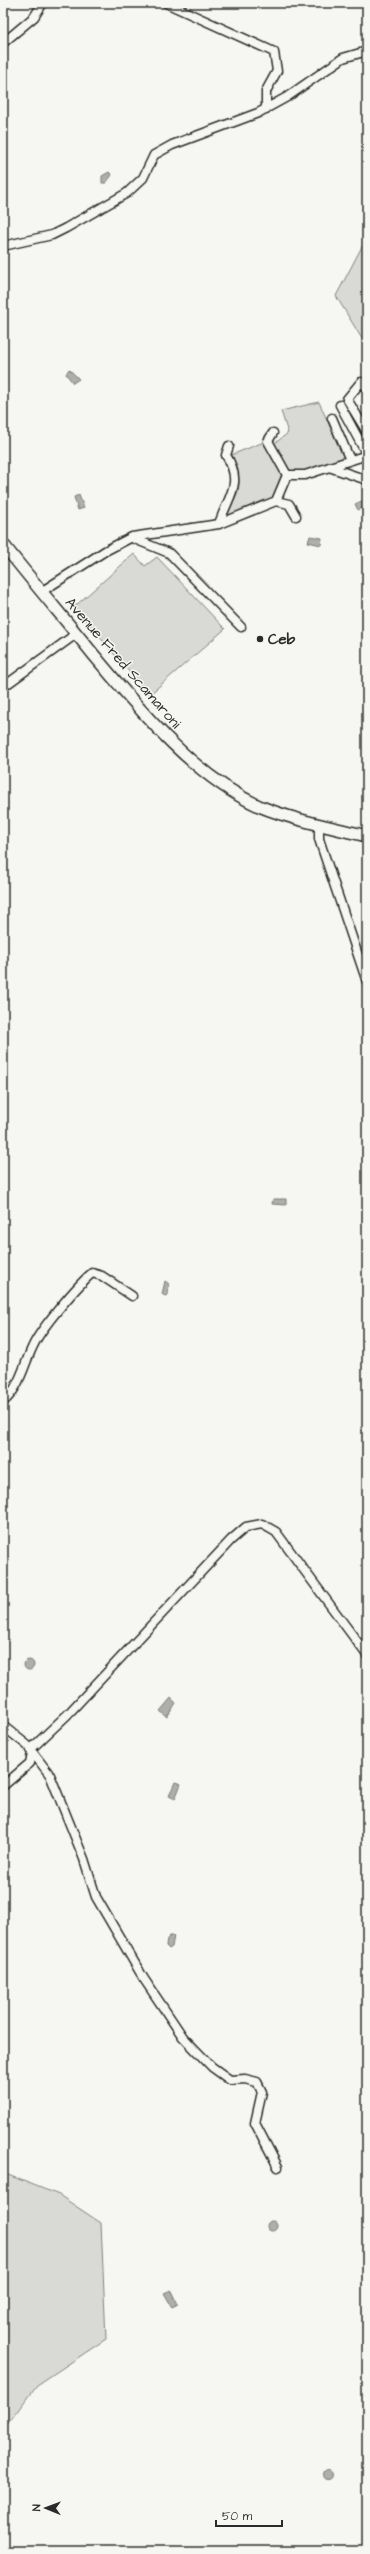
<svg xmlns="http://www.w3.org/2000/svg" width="370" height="2554" viewBox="0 0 370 2554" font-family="'Architects Daughter',sans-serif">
<rect width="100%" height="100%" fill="#f6f6f2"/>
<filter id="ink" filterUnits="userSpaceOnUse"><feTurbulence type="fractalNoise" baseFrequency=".025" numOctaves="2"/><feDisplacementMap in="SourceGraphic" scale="8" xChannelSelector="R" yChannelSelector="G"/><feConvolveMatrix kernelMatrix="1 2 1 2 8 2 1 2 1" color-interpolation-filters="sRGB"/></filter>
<g filter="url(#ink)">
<!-- green -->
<path fill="#d9d9d5" stroke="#828280" d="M367 237V347L336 296Z
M319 402 344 458 304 471H289L274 444 288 433 281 411Z
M264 442 282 474 273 498 224 519C227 509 234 502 237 494 242 481 237 465 231 455Z
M134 554 145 566 157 557 225 629 149 695 74 607Z
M3 2173 59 2195 101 2223 106 2339 37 2385 3 2430Z"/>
<!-- water -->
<path fill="#aeaeab" stroke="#7a7a78" d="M109 172 112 175 106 183H102V176Z
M69 369 79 379 73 383 66 374Z
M79 495 84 508 78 510 74 497Z
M366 499 367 506 358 510 355 504Z
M310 536 322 538 321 545 308 542Z
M273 1199H286V1205L272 1204Z
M165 1281 169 1284 168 1295 165 1296 162 1294Z
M24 1665a5 5 0 1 1 10 0a5 5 0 1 1-10 0Z
M171 1698 176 1703 167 1717 160 1711Z
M175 1782 181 1784 175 1799 169 1796Z
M170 1936H174L172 1947 169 1949 166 1946 167 1939Z
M267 2226a5 5 0 1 1 10 0a5 5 0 1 1-10 0Z
M171 2290 178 2304 172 2307 164 2293Z
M323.5 2475a4.5 4.5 0 1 1 9 0a4.5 4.5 0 1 1-9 0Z"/>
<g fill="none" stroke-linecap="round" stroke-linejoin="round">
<!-- minor casing -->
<g stroke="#2b2b2b" stroke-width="11">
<path id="minor" d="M166 3 274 52 277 71 266 91V109
M3 43 34 17 43 3
M3 246 52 235 66 228 127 193 143 178 154 155 172 145 258 113 287 97 343 58 367 51
M367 388 361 382 347 399 367 432
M340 405 367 455
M332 418 350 460
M273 433 268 441 287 475
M329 467 367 480
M276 501 289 504 296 516
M219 524C228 496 244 484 226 455L229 446
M132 538 169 553 241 627
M41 592 105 551 132 537 219 524 276 501 287 475H305L367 455
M3 687 76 634
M319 824V839L367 982
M3 1402C21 1387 24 1362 35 1342 44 1325 77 1286 92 1273L102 1276 132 1296
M3 1726 27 1745 50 1775 84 1859 96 1897 144 1979 183 2037 212 2067 230 2080 245 2079 257 2082 262 2092 255 2123 278 2167
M30 1750 68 1714 231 1540 246 1527 262 1524 276 1532 367 1655
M3 1786 30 1763 32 1753"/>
</g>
<!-- major casing -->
<g stroke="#2b2b2b" stroke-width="14">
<path id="major" d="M3 544C32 581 63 617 93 654 139 709 192 775 259 806 293 820 331 827 367 836"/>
</g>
<!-- minor -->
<use href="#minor" stroke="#f6f6f2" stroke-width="8"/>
<!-- major -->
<use href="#major" stroke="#f6f6f2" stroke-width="11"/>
</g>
</g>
<!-- markers -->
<circle fill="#2b2b2b" stroke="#f6f6f2" stroke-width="1.5" cx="260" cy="639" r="4"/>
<g text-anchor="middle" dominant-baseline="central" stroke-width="3" stroke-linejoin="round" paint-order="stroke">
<!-- poi labels -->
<g font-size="15" font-weight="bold" fill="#2b2b2b" stroke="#f6f6f2" text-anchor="start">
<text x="268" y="639">Ceb</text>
</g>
<!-- street labels -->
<g font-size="15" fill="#2b2b2b" stroke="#f6f6f2">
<text transform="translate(123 663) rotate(49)">Avenue Fred Scamaroni</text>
</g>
</g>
<!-- margin -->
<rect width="370" height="2554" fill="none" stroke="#f6f6f2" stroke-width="16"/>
<rect x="8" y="8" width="354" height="2538" fill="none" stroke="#2b2b2b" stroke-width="1.5" filter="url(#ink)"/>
<!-- north arrow -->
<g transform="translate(46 2508) rotate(271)" stroke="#f6f6f2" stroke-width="3" paint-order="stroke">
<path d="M0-3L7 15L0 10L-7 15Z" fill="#2b2b2b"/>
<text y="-6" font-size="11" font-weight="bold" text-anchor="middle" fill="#2b2b2b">N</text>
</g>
<!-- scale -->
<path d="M216 2520v6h66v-6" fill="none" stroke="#2b2b2b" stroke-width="2"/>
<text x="222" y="2520" font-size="12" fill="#2b2b2b" stroke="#f6f6f2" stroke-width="3" paint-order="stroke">50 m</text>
</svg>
